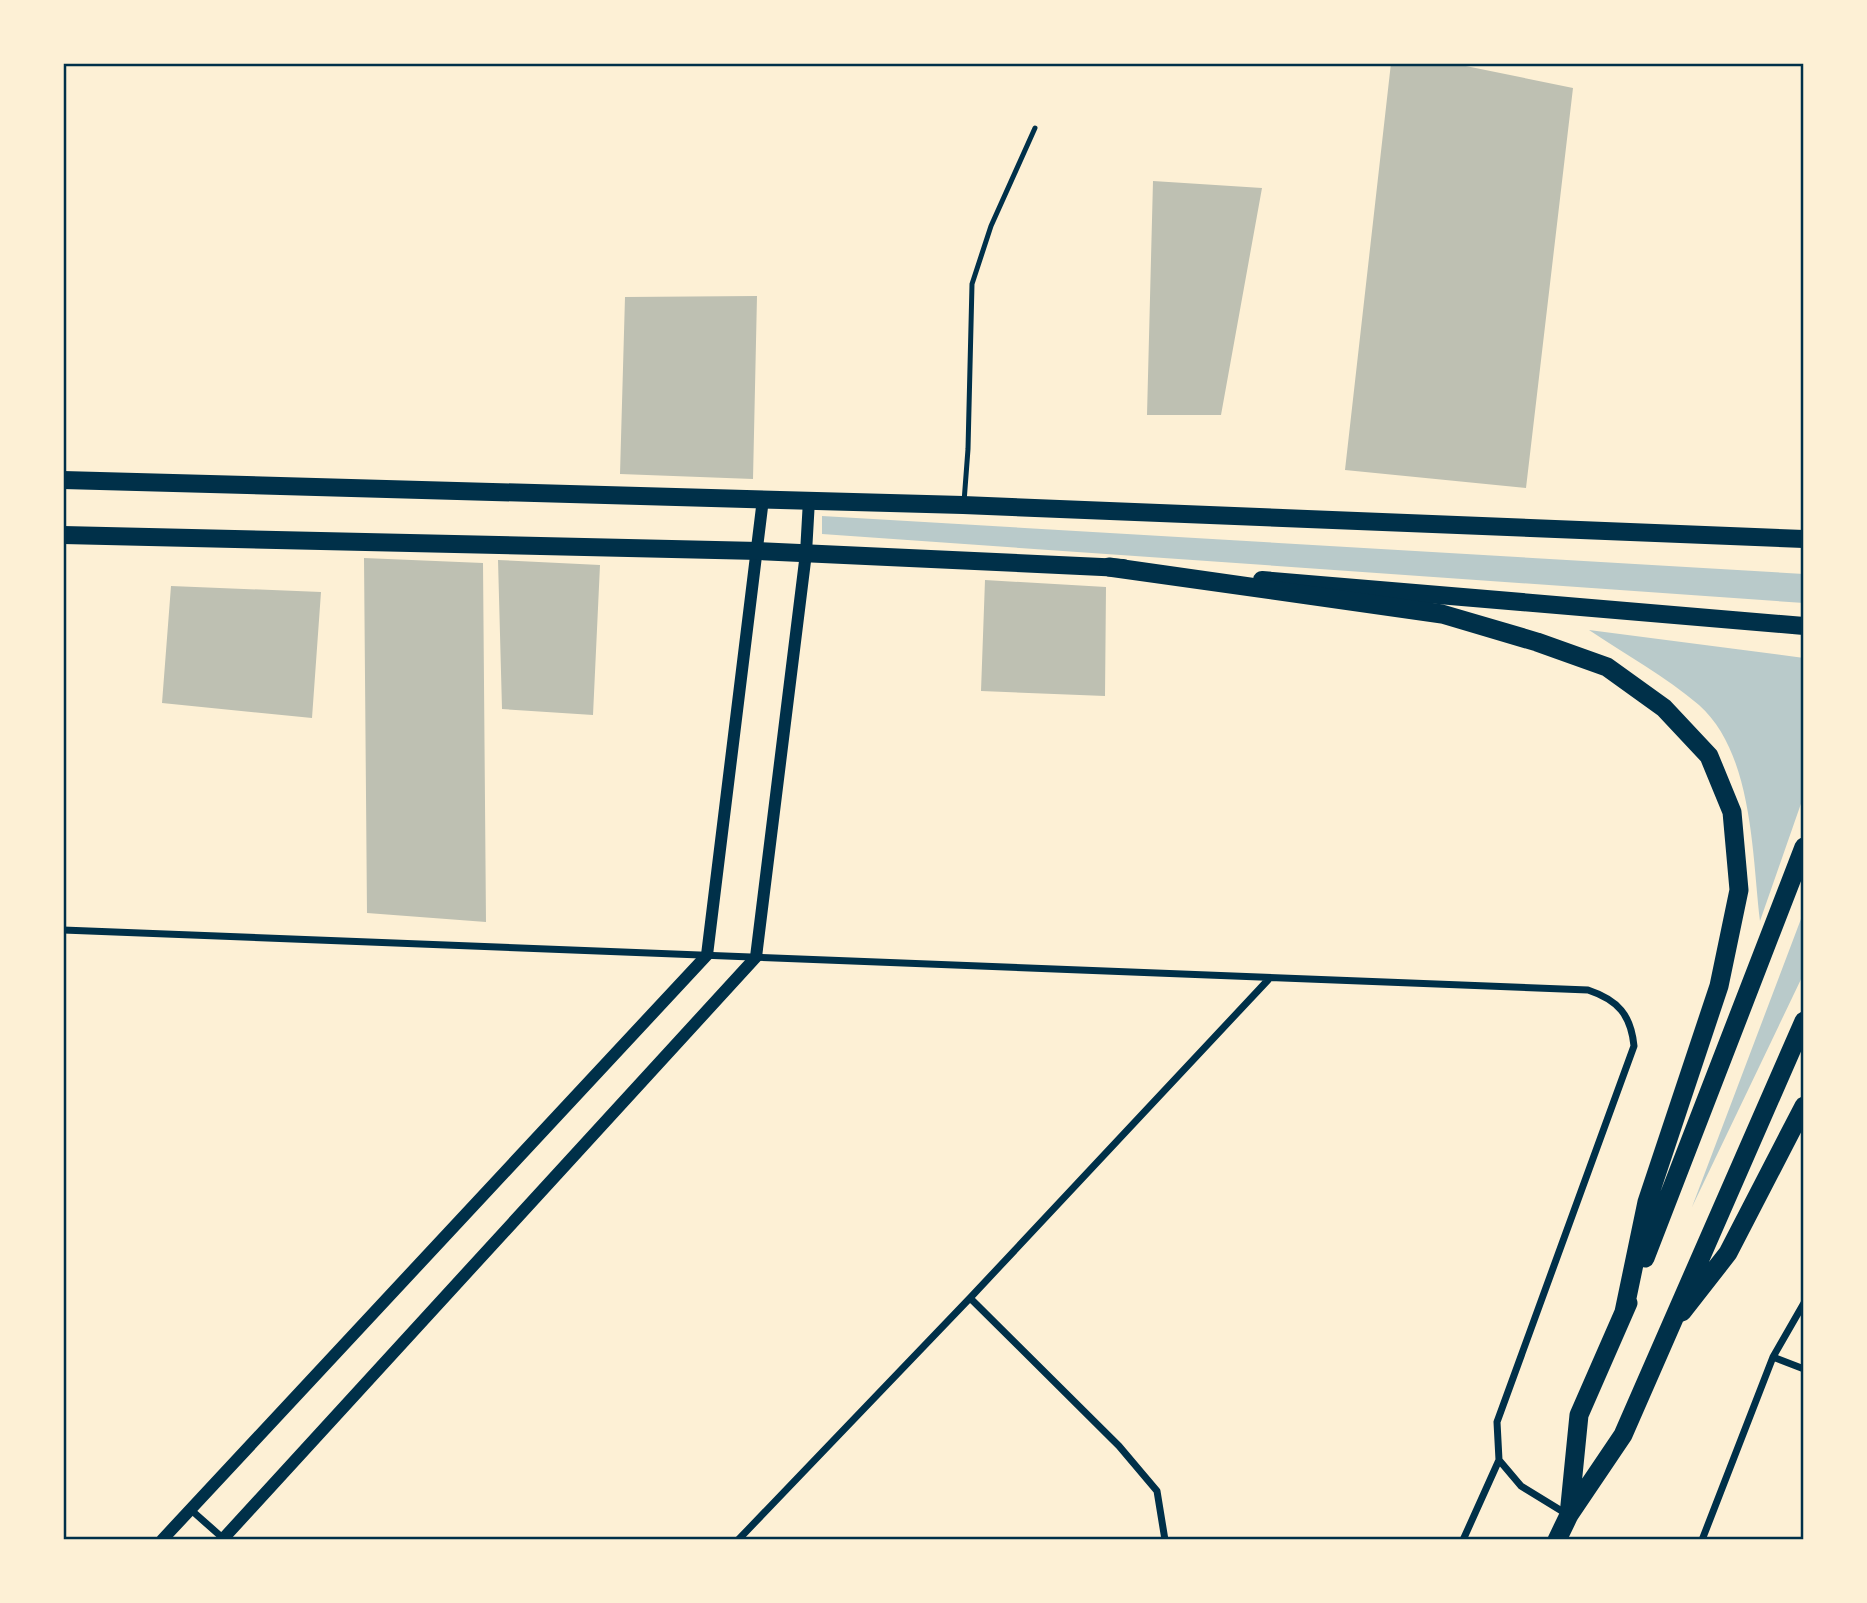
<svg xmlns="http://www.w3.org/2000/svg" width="1867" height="1603" viewBox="0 0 1867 1603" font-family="'Varela Round',sans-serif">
<rect width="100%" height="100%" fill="#fdf0d5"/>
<!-- green -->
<path fill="#b9caca" d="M822 516 1804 574V603L822 534Z
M1589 630 1804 658V795L1760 921C1752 854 1753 753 1699 705 1666 677 1625 654 1589 630Z
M1804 911V973L1692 1207Z"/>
<!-- building -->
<path fill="#bec0b2" d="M1391 63H1451L1573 88 1526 488 1345 470Z
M1153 181 1262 188 1221 415H1147Z
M757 296 753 479 620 474 625 297Z
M364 558 483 563 486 922 367 913Z
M498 560 600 565 593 715 502 709Z
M985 580 1106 587 1105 696 981 691Z
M171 586 321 592 312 718 162 703Z"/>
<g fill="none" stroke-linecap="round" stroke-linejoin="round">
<!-- service -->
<path stroke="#003049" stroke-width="5" d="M964 502 968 449 972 284 991 226 1035 128"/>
<!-- minor -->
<path stroke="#003049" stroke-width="7" d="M63 930 1588 990C1618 1000 1631 1015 1634 1046L1497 1422 1499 1460 1521 1486 1565 1513
M970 1298 1119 1446 1157 1491 1165 1540
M1773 1357 1804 1369
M190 1509 225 1540
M738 1540 970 1298 1268 980
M1463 1540 1499 1460
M1702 1540 1773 1357 1804 1303"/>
<!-- tertiary -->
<path stroke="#003049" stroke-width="12" d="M162 1540 707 955 763 499
M222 1540 756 957 806 553 809 500"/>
<!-- primary -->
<path stroke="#003049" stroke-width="18" d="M63 480 963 505 1804 539
M63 535 759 551 1123 568
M1262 580 1804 626"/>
<!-- trunk -->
<path stroke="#003049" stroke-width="19" d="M1109 567 1442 614 1537 642 1607 667 1664 708 1709 756 1732 812 1739 890 1719 986 1647 1202 1624 1312
M1645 1258 1804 847
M1682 1312 1728 1253 1804 1106
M1569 1515 1579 1415 1628 1303
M1557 1540 1569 1515 1623 1435 1804 1021"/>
</g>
<!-- border -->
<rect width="1867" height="1603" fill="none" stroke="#fdf0d5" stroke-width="130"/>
<rect x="65" y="65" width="1737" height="1473" fill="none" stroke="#003049" stroke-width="2.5"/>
</svg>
